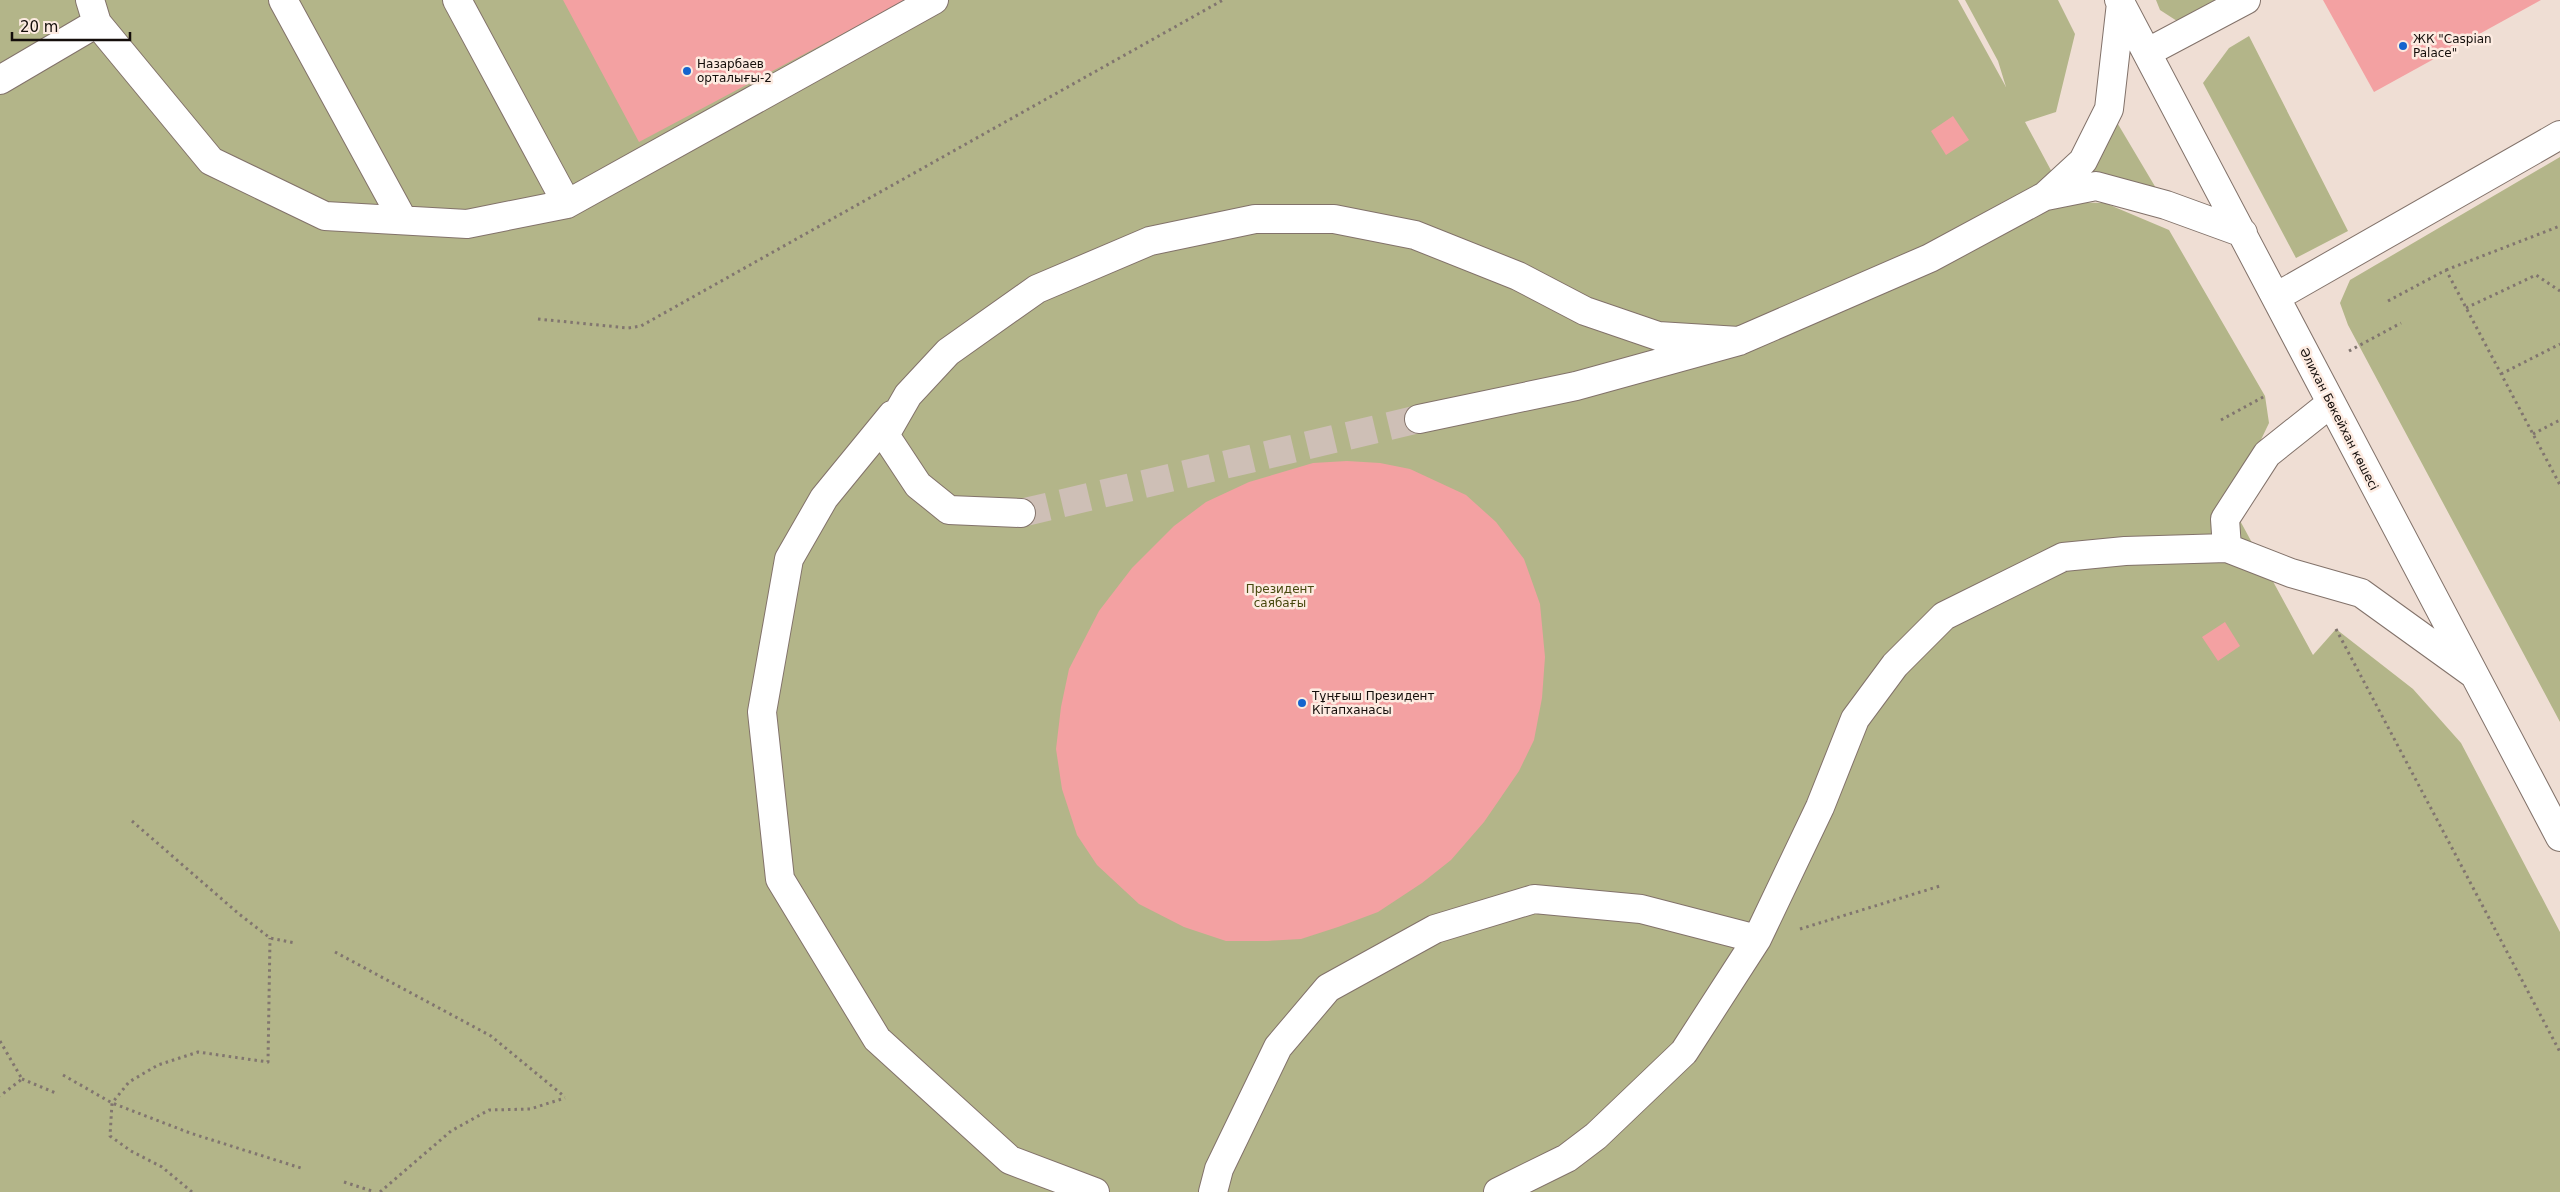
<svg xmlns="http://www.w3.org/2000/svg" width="2560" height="1192" viewBox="0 0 2560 1192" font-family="'DejaVu Sans',sans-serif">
<rect width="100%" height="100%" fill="#efded4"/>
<!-- green -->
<path fill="#b3b589" d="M0 0H1958L2006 87 1998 61 1965 0H2058L2075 34 2056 112 2025 122 2068 202 2105 203 2169 230 2265 396 2269 423 2247 469 2225 493 2313 655 2336 629 2413 689 2461 743 2560 932V1192H0Z
M2156 0H2216L2177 21 2160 10Z
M2249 36 2348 231 2296 258 2203 83 2229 48Z
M2109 109 2166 205 2096 186 2083 161Z
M2560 157V722L2348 325 2340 303 2350 280Z"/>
<!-- building -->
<path fill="#f3a1a2" d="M563 0H906L639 142Z
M2323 0H2541L2374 92Z
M1953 116 1969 140 1946 155 1931 131Z
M1347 461 1380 463 1410 469 1466 495 1496 522 1524 559 1540 604 1545 657 1542 698 1534 740 1519 771 1484 822 1451 860 1422 883 1378 912 1338 927 1301 939 1267 941H1226L1184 927 1139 904 1097 865 1077 835 1062 789 1056 749 1061 707 1069 669 1099 611 1132 568 1174 526 1206 502 1249 482 1313 463Z
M2225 622 2240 646 2218 661 2202 637Z"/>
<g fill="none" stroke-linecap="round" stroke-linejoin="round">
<!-- minor-tunnel -->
<path stroke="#cebfb6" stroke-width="28" stroke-dasharray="28 14" stroke-linecap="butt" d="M1021 513 1419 419"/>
<!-- minor casing -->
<g stroke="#82726a" stroke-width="30">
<path id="minor" d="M90 0 97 23 211 161 325 216 467 224 567 204 934 0
M283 0 403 220
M457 0 567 204
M2119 0 2560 837
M2148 52 2246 0
M0 80 97 23
M2046 196 2096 186 2166 205 2243 233
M2276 297 2560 135
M892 415 824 498 789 559 762 712 780 879 877 1039 1010 1160 1095 1192
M1419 419 1576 386 1739 341 1930 258 2045 196 2083 161 2109 109 2121 3
M1021 513 949 510 918 485 885 435 908 395 948 352 1037 289 1150 241 1255 219H1334L1415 235 1518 276 1585 311 1658 336 1739 341
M2227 548 2225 519 2267 454 2331 403
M1213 1192 1219 1169 1278 1047 1328 988 1435 929 1534 899 1641 909 1757 939
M1498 1192 1567 1158 1596 1136 1684 1052 1757 939 1820 807 1855 719 1895 665 1944 616 2063 557 2125 551 2227 548 2291 573 2361 593 2472 673"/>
</g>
<!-- path -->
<path stroke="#81756f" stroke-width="3" stroke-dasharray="2.5 4" stroke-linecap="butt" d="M2446 270 2560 226
M2388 301 2446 270 2560 485
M2466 308 2536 275 2560 291
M538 319 628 328 641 326 1223 0
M2349 351 2401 323
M2501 374 2560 344
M2221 420 2265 396
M2533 434 2560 420
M2336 629 2560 1052
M132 821 239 914 270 938 295 943
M1800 929 1940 886
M335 952 491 1036 565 1097
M0 1041 22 1079 0 1096
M63 1075 112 1103 190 1133 304 1169
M22 1079 58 1094
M344 1182 375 1192
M192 1192 162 1167 131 1151 110 1136 112 1103 129 1082 158 1065 198 1052 268 1062 270 938
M380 1192 451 1131 489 1110 530 1109 565 1098"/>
<!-- minor -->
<use href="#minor" stroke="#fff" stroke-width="28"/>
</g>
<!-- markers -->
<g fill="#1564ce" stroke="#fdebe1" stroke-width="2">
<circle cx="2403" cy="46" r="5"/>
<circle cx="687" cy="71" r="5"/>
<circle cx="1302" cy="703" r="5"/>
</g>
<g text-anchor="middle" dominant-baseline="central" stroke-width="5" stroke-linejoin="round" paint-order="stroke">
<!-- poi labels -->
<g font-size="12" fill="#140e0b" stroke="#fdebe1" text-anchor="start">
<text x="2413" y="39">ЖК "Caspian<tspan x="2413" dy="14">Palace"</tspan></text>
<text x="697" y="64">Назарбаев<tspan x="697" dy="14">орталығы-2</tspan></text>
<text x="1312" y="696">Тұңғыш Президент<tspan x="1312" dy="14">Кітапханасы</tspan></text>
</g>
<!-- street labels -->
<g font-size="12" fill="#140e0b" stroke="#fdebe1">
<text transform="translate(2339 419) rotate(63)">Әлихан Бөкейхан көшесі</text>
</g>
<!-- park labels -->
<g font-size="12" fill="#48490f" stroke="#fdebe1">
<text x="1280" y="589">Президент<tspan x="1280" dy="14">саябағы</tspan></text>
</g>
</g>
<!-- scale -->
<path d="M12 32v8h118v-8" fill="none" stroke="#140e0b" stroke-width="2.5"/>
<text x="20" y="32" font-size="15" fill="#140e0b" stroke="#fdebe1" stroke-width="4" paint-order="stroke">20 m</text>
</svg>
